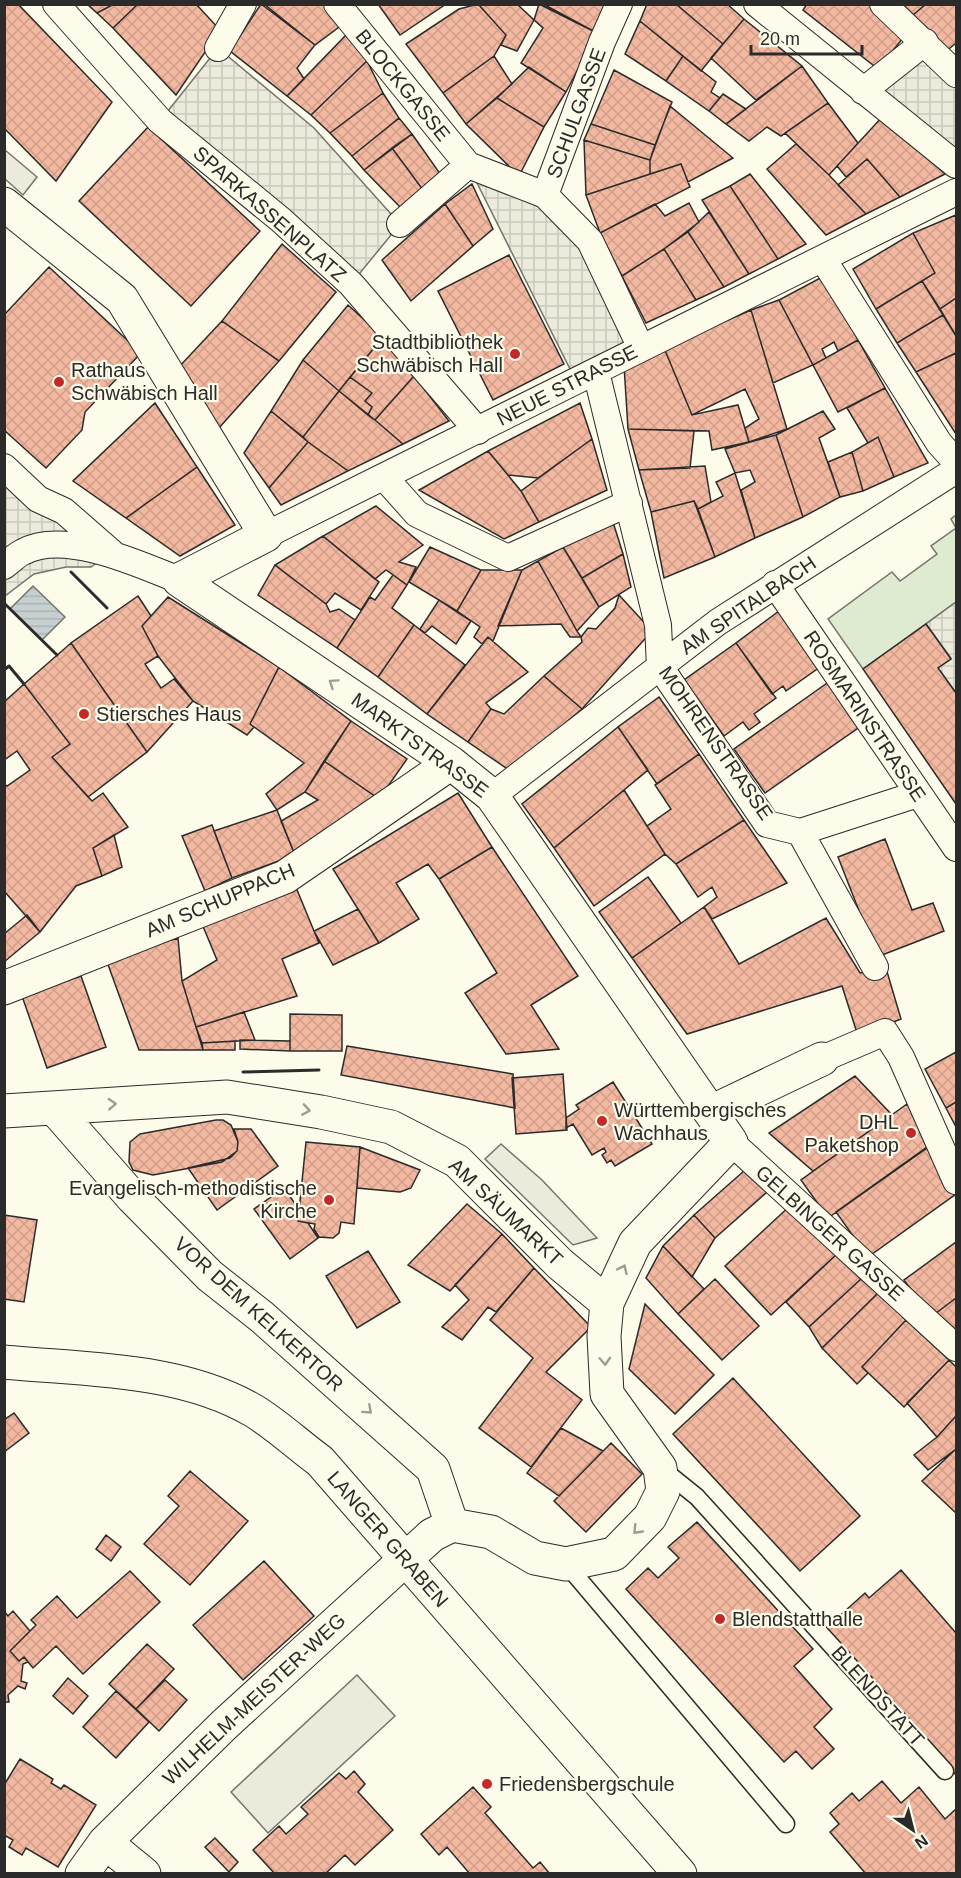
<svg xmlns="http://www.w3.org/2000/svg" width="961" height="1878" viewBox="0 0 961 1878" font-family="Helvetica,sans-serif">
<defs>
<pattern id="plaza-grid" width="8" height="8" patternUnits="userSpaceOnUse" patternTransform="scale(1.5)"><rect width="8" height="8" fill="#eceadb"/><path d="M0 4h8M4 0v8" fill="none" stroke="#cbc9bc"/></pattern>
<pattern id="water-rules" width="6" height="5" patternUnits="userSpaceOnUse" patternTransform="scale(1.5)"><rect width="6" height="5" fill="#c7d0d0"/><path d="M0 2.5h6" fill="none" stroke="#abb3b3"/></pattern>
<pattern id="building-cross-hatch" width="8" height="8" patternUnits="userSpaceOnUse" patternTransform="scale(1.5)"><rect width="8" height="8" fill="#f2b8a0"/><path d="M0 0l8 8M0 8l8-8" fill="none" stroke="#d09e8a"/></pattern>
</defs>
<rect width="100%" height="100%" fill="#fdfbea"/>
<!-- green -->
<path fill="#deebd1" stroke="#74746e" stroke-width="1.5" d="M956 515V602L863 669 828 619 892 572 900 581 937 554 931 546 956 528 951 519Z"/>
<!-- parking -->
<path fill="#eceadb" stroke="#74746e" stroke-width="1.5" d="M5 150 37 177 23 195 5 179Z
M501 1144 542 1180 597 1238 573 1245 485 1159Z
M357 1675 395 1716 268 1833 231 1792Z"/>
<!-- plaza -->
<path fill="url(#plaza-grid)" stroke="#74746e" stroke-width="1.5" d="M925 42 956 74V165L863 91Z
M218 48 314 128 400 224 351 284 160 121Z
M468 165 545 195 590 241 641 348 576 381Z
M4 467 111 552 91 567H66L34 574 5 596Z
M956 602V693L938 668 951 658 926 624Z"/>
<!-- water -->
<path fill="url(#water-rules)" stroke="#74746e" stroke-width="1.5" d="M33 586 65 617 42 640 10 609Z"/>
<!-- building -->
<path fill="url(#building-cross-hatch)" stroke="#2b2b2b" stroke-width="1.5" d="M4 4H18L112 102 56 181 4 128Z
M87 4H114L97 13Z
M114 4H138L113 28 97 13Z
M138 4H196L220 30 176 95 113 28Z
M261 4 315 45 297 68 304 79 287 96 230 51Z
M264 4H324L339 27 315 45Z
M378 4H446L400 35Z
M478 4 506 35 494 56 443 93 406 44 459 9Z
M517 4 534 20 517 51 501 45 506 35 479 5Z
M539 4 597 33 566 92 521 63 543 28 534 20Z
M543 4H610L597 33Z
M647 4H676L723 44 701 71 640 21Z
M676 4H727L744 19 723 44Z
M807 4H873L907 33 878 69 803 10Z
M902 4H926L913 15Z
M926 4H956V43L943 54 913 15Z
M744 19 802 66 756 100 711 58Z
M640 21 683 56 666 81 625 54Z
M348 33 367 61 311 115 287 96Z
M494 56 512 84 466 124 443 93Z
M683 56 716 82 711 92 720 98 709 111 666 81Z
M367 61 383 93 330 133 311 115Z
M802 66 828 103 781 136 767 127 749 141 726 124Z
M529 67 566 92 544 127 497 98Z
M614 70 672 102 655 145 591 124Z
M383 93 399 118 352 156 330 133Z
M723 94 746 109 726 124 709 111Z
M497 98 544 127 519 176 466 124Z
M828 103 858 143 829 175 785 133Z
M670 106 733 158 688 182 681 164 650 174V160Z
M883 116 945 174 900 197 867 159 846 177 837 166Z
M399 118 412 134 364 170 352 156Z
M591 124 655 145 650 160 584 140Z
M148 127 260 231 191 306 79 201Z
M412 134 441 175 423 190 392 148Z
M584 140 650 160V174L586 195Z
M796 144 829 175 866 214 826 235 767 169Z
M392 148 423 190 401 208 364 170Z
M867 159 900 197 866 214 838 185Z
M681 164 690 187 600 233 586 195Z
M750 174 806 244 778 259 730 186Z
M472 184 493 229 473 246 445 204Z
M730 186 778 259 749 274 702 200Z
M689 203 699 222 664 249 622 276 600 233 655 204 665 216Z
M445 204 473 246 411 301 382 260Z
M709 212 749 274 724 287 688 232Z
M956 215V298L940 309 922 281 935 273 913 233Z
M688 232 724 287 696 300 664 249Z
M913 233 935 273 876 309 853 269Z
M282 244 336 292 279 361 222 321Z
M664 249 696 300 646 323 622 276Z
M509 255 564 364 493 400 438 291Z
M49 267 141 353 85 412 82 430 46 468 4 430V315Z
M824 276 858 340 838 351 834 342 822 349 826 358 813 365 779 300Z
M922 281 943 315 897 343 876 309Z
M956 298V336L940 309Z
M779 300 813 365 773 383 751 310Z
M348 305 383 337 339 391 303 360Z
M751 310 787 429 749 442 745 428 759 419 745 389 692 415 664 348Z
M943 315 956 336V353L916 372 897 343Z
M222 321 279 361 218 429 177 369Z
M383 337 414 376 375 420 368 415 372 407 365 401 372 393 350 377Z
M858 340 885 388 838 412 813 365Z
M664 348 692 415 738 405 749 442 712 450 709 431 628 429 624 365Z
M956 353V434L916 372Z
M303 360 339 391 303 437 271 411Z
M414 376 449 421 403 444 375 420Z
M350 377 372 393 365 401 372 407 368 415 339 391Z
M885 388 928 463 894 477 878 437 868 443 847 408Z
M339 391 375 420 403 444 348 471 308 442 303 437Z
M155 403 197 467 126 518 73 481Z
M580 403 592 439 538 478 508 475 488 451Z
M271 411 308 442 269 488 244 453Z
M823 411 835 429 819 438 840 497 803 517 776 435Z
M628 429 694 431 690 468 639 470Z
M776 435 803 517 755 538 741 490 755 482 750 470 735 473 725 449Z
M878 437 894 477 863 491 852 452Z
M592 439 607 490 539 522 521 491Z
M308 442 348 471 281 505 269 488Z
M488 451 521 491 539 522 504 539 419 490Z
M852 452 863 491 840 497 828 462Z
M705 466 711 502 698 509 694 501 651 512 639 470Z
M197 467 235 525 180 556 126 518Z
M735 473 755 538 715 557 698 509 723 496 716 482Z
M694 501 715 557 664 578 651 512Z
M376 506 423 545 399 562 416 567 407 585 386 570 375 579 323 536Z
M613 522 623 554 582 578 563 547Z
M323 536 379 582 361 610 335 593 326 604 275 565Z
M430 547 481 570 457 611 409 582Z
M563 547 599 607 577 631 538 561Z
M623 554 631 587 599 607 582 578Z
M538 561 577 631 581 637H570L561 624 498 626 522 570Z
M275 565 326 604 330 612 339 609 355 620 337 648 258 595Z
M481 570H522L493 641 488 637 482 644 474 637 480 627 457 611Z
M393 575 407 585 392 608 414 625 378 677 337 648 370 597 375 600Z
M619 595 652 631 582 709 544 676 582 642 581 637 588 628 596 629 615 608Z
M138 596 151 616 142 626 158 656 145 664 161 688 174 679 193 701 147 752 71 643Z
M168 597 279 667 250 724 254 727 247 735 193 701 158 656 142 626Z
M439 600 471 621 456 644 432 626 425 633 420 629Z
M779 611 820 667 786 691 783 686 772 694 736 643Z
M926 624 951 659 938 668 956 693V804L863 669Z
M414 625 465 665 427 714 378 677Z
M488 637 528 672 486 703 491 709 468 742 427 714Z
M71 643 147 752 88 797 52 757 70 744 24 684Z
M736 643 776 698 754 714 760 722 749 730 743 722 724 736 684 680Z
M279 667 351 721 305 792 277 810 266 794 304 763 250 724Z
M544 676 582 709 509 770 468 742 491 709 504 714Z
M830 681 861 726 765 793 734 749Z
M24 684 70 744 52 757 92 801 103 793 128 827 93 848 102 876 76 886 40 932 4 891V784L7 786 30 770 17 751 4 760V702Z
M659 697 699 754 657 784 618 727Z
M351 721 407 759 379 799 324 761Z
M618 727 648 770 554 848 522 804Z
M699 754 744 820 676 864 665 854 647 826 671 809 655 785Z
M324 761 379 799 295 855 281 821 318 800 305 792Z
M624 790 665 854 594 906 554 848Z
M458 793 492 847 439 879 428 864 396 883 419 919 379 943 333 869Z
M277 810 295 855 232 878 214 831Z
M744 820 787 883 712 919 704 907 717 897 712 887 698 897 676 864Z
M212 825 232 878 205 891 182 836Z
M114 835 122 867 102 876 93 848Z
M885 839 912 910 933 903 944 931 877 957 838 857Z
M492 847 578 976 531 1005 559 1049 506 1054 465 993 497 973 439 879Z
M648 877 681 923 632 958 599 912Z
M295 885 319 943 282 959 297 996 196 1027 182 981 217 960 202 924Z
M704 907 739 964 826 918 860 973 886 968 901 1019 858 1036 842 986 687 1034 632 958Z
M358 909 379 943 333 965 314 931Z
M27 915 40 932 4 962V934Z
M178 938 182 981 203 1050H139L106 959Z
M81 976 106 1047 47 1068 22 996Z
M244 1012 255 1040 202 1043 196 1027Z
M290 1014 342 1015V1051H290Z
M240 1040 290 1041V1051L240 1049Z
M235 1041V1050H203L202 1043Z
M347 1046 513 1074 515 1108 341 1075Z
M956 1052V1102L946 1108 925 1069Z
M563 1074 567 1130 516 1134 512 1078Z
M855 1076 892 1115 813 1171 769 1133Z
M613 1082 652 1144 615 1166 611 1160 607 1163 602 1155 606 1152 604 1148 592 1155 573 1124 566 1128V1118L579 1109 576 1105Z
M956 1102V1127L946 1108Z
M907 1104 934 1143 828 1218 801 1180Z
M216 1120H223L231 1125 238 1142 237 1151 222 1162 153 1175 133 1170 129 1162 130 1142 140 1134Z
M234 1129H251L278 1166 217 1210 188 1168 230 1158 237 1151 238 1142Z
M306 1142 360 1147 354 1224 341 1222 339 1233 333 1238 319 1237 314 1229 315 1224 298 1221Z
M360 1147 420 1170 411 1188 400 1192 357 1188Z
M927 1147 956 1188V1194L868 1257 836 1212Z
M753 1163 774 1186 715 1238 694 1215Z
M284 1188 300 1211 298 1221 308 1223 318 1238 290 1259 254 1209Z
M467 1204 502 1234 450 1291 408 1265Z
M791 1205 837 1254 771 1315 725 1266Z
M4 1215 37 1220 24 1302 4 1299Z
M694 1215 715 1238 692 1277 663 1246Z
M502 1234 534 1268 496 1312 488 1307 462 1340 442 1327 469 1300 455 1285Z
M956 1242V1298L931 1317 904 1280Z
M663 1246 704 1289 678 1314 646 1278Z
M368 1251 400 1302 357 1328 326 1276Z
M837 1254 861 1279 809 1327 786 1302Z
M534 1268 591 1327 546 1372 582 1400 531 1467 479 1428 533 1358 490 1320Z
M715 1279 759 1326 722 1360 678 1314Z
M861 1279 878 1293 822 1348 809 1327Z
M878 1293 906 1320 862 1367 868 1373 857 1384 822 1348Z
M956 1298V1340L931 1317Z
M645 1304 714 1375 675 1414 629 1369Z
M906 1320 949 1360 904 1407 862 1367Z
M949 1360 956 1367V1416L937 1437 907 1403Z
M733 1378 860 1516 800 1571 673 1434Z
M14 1413 29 1433 4 1452V1420Z
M956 1416V1449L928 1470 914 1455 937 1437Z
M561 1428 603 1451 559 1496 527 1473Z
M611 1443 642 1474 586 1532 554 1501Z
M956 1449V1513L922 1481Z
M190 1471 248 1521 190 1585 144 1544 179 1506 168 1496Z
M697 1522 813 1649 794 1666 832 1709 814 1727 834 1749 812 1769 796 1751 784 1762 626 1589 648 1568 658 1578 679 1558 668 1547Z
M106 1535 121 1547 111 1561 96 1549Z
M264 1561 314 1616 243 1680 193 1625Z
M901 1570 956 1633V1775L826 1628 865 1593 869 1598Z
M130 1571 160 1602 83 1674 56 1646 33 1668 24 1657 19 1661 10 1651 36 1625 31 1620 57 1596 77 1618Z
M4 1611 8 1616 13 1611 30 1631 10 1651 19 1661 24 1657 28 1662 23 1664 21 1681 27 1683 25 1689 18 1686 8 1695 9 1702H4Z
M147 1644 174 1669 136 1709 109 1684Z
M68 1678 88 1696 73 1714 53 1696Z
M165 1680 187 1700 159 1731 136 1709Z
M116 1691 149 1722 116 1758 83 1727Z
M20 1759 53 1779 51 1783 61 1789 64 1785 96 1805 58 1867 26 1848 22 1855 9 1847 13 1840 4 1835V1785Z
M354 1771 365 1784 358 1792 393 1830 355 1865 345 1855 325 1874H275L253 1850 279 1826 286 1834 308 1814 301 1807 339 1773 346 1779Z
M882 1781 901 1803 919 1787 945 1819 956 1809V1874H866L830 1832 839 1824 830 1813 852 1793 859 1801Z
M882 1781 901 1803 919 1787 945 1819 956 1809V1874H866L830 1832 839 1824 830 1813 852 1793 859 1801Z
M473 1787 491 1807 485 1813 533 1868 540 1862 550 1874H470L447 1847 439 1855 421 1834Z
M215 1838 238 1862 229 1872 205 1847Z"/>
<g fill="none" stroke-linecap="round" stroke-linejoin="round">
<!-- service casing -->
<g stroke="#2b2b2b" stroke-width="19">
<path id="service" d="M661 1468 697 1497 945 1771
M566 1564 786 1824"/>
</g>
<!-- pedestrian casing -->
<g stroke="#2b2b2b" stroke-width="28">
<path id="pedestrian" d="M56 4 160 121 281 220 351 284 478 431
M337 4 468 165
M757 4 956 165
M883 4 956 74
M218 48 243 4
M863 91 925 42
M545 195 602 42 619 4
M400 224 468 165 545 195 590 241 641 348
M823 259 939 443 956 462
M596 372 658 625 660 667 767 824 800 832 918 794
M4 467 38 499 64 511 111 552
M384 477 417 514 508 558 629 503
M266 535 956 192
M4 566C10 562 16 555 23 552 64 529 139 564 179 580
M775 584 956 848
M492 796 718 622 956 470
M800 832 875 967
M822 1059 885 1032 901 1057 956 1181
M731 1142 956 1348"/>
</g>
<!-- minor casing -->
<g stroke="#2b2b2b" stroke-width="35">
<path id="minor" d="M4 204 122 299 266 535 179 580 451 763 492 796 731 1142 635 1243 607 1303 560 1264 457 1161 391 1127 321 1112 227 1097 4 1111
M4 988 285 877 451 763
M54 1108 133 1198 210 1276 262 1317 433 1469 452 1525
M711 1112 822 1059
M452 1525 491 1532 535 1558 566 1564 614 1554 650 1517 663 1491 660 1468 607 1394 604 1336 607 1303
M105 1842 144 1874
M82 1874 105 1842 224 1725 432 1535 452 1525"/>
</g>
<!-- secondary casing -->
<g stroke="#2b2b2b" stroke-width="35">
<path id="secondary" d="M4 1362C87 1370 181 1368 254 1411 277 1425 298 1445 320 1461L680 1874"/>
</g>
<!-- service -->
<use href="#service" stroke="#fdfbea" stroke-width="16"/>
<!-- pedestrian -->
<use href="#pedestrian" stroke="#fdfbea" stroke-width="26"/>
<!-- minor -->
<use href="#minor" stroke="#fdfbea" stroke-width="33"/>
<!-- secondary -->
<use href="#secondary" stroke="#fdfbea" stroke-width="33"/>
<!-- wall -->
<path stroke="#2b2b2b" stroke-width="3" d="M71 572 107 608
M4 603 57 655
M4 670 9 666 24 684
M243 1072 319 1070"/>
</g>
<!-- one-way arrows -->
<defs><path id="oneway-chevron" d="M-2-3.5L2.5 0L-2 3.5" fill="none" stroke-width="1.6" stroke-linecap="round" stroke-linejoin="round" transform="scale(1.5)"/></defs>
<g stroke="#9e9d94">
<use href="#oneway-chevron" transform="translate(333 683) rotate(-146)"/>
<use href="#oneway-chevron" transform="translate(112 1104) rotate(-3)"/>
<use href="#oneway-chevron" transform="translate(306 1110) rotate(9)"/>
<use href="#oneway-chevron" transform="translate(623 1269) rotate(-65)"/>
<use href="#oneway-chevron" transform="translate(605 1361) rotate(87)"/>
<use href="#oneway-chevron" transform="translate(368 1410) rotate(42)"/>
<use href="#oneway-chevron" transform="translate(637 1530) rotate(134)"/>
</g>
<!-- markers -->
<g fill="#c62828" stroke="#fdfbea" stroke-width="2">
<circle cx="515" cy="354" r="6"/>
<circle cx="59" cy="382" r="6"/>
<circle cx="84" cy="714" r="6"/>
<circle cx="602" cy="1121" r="6"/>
<circle cx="911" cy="1133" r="6"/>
<circle cx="329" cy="1200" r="6"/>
<circle cx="720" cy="1619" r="6"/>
<circle cx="487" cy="1784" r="6"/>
</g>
<g text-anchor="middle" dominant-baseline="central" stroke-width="4.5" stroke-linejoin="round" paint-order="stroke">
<!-- street labels -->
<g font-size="20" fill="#2b2b2b" stroke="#fdfbea">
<text transform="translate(403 85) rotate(51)">BLOCKGASSE</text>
<text transform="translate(576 113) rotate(-70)">SCHULGASSE</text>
<text transform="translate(270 214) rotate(41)">SPARKASSENPLATZ</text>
<text transform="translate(567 385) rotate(-27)">NEUE STRASSE</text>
<text transform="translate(748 605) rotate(-34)">AM SPITALBACH</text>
<text transform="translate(865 716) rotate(56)">ROSMARINSTRASSE</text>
<text transform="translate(716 743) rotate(55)">MOHRENSTRASSE</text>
<text transform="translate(420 745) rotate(36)">MARKTSTRASSE</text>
<text transform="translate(220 900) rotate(-23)">AM SCHUPPACH</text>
<text transform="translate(506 1212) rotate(43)">AM SÄUMARKT</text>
<text transform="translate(830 1233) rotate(42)">GELBINGER GASSE</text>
<text transform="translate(259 1314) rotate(42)">VOR DEM KELKERTOR</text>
<text transform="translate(388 1539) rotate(49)">LANGER GRABEN</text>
<text transform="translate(878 1696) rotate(48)">BLENDSTATT</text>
<text transform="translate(254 1699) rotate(-43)">WILHELM-MEISTER-WEG</text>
</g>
<!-- poi labels -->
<g font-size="20" fill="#2b2b2b" stroke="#fdfbea" text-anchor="start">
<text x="503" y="342" text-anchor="end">Stadtbibliothek<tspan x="503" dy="23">Schwäbisch Hall</tspan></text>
<text x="71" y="370">Rathaus<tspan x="71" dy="23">Schwäbisch Hall</tspan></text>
<text x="96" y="714">Stiersches Haus</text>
<text x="614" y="1110">Württembergisches<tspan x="614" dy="23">Wachhaus</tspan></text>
<text x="899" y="1122" text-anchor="end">DHL<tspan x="899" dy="23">Paketshop</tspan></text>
<text x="317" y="1188" text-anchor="end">Evangelisch-methodistische<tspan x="317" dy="23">Kirche</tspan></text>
<text x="732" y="1619">Blendstatthalle</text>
<text x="499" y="1784">Friedensbergschule</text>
</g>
</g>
<!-- border -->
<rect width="961" height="1878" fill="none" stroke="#2b2b2b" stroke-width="12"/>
<!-- north arrow -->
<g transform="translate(913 1830) rotate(145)" stroke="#fdfbea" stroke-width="4.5" paint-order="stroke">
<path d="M0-4.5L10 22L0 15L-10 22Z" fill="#2b2b2b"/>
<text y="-9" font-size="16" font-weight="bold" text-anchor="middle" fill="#2b2b2b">N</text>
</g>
<!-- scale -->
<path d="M751 45v9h111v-9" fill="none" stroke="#2b2b2b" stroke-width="3"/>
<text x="760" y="45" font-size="18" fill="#2b2b2b" stroke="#fdfbea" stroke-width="4.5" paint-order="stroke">20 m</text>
</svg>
